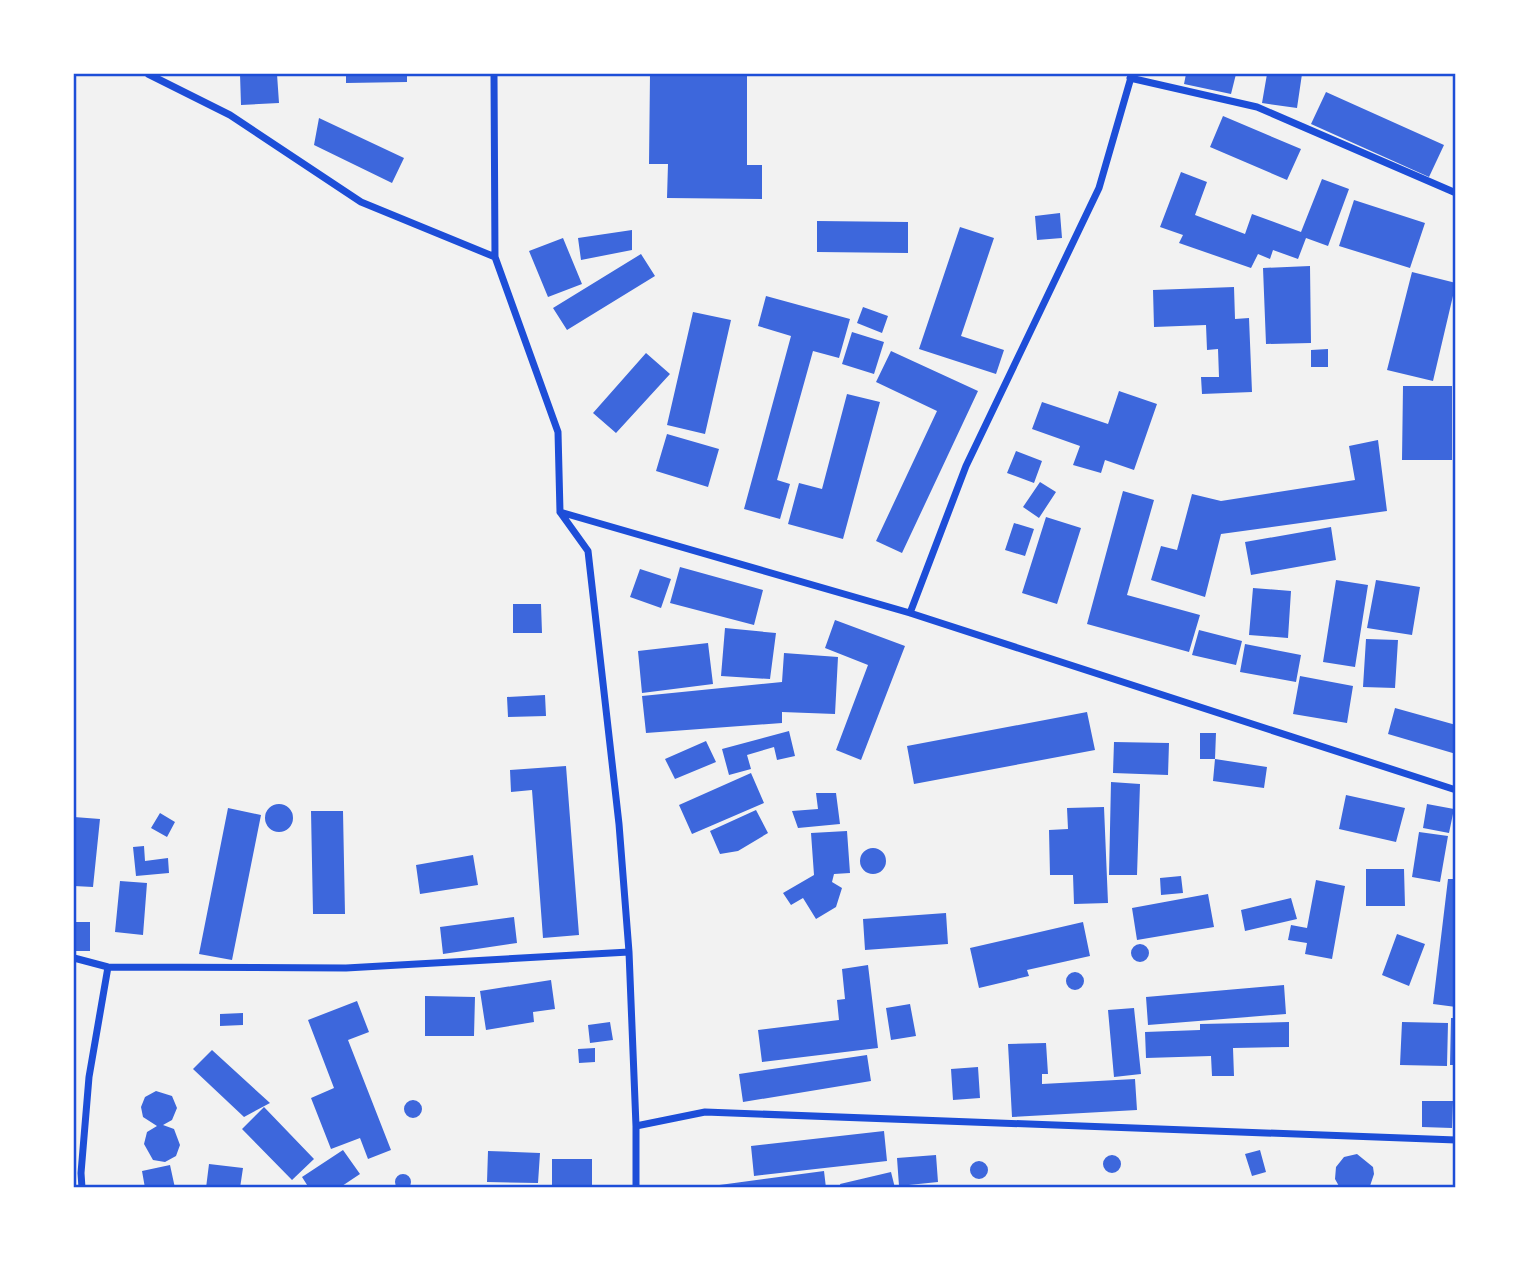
<svg xmlns="http://www.w3.org/2000/svg" width="1529" height="1261" viewBox="0 0 1529 1261" font-family="'Libre Baskerville',serif">
<rect width="100%" height="100%" fill="#f2f2f2"/>
<!-- building -->
<path fill="#3d67dc" d="M240 74H277L279 103 241 105Z
M346 74H407V82L346 83Z
M650 74H747V165H762V199L667 198 668 164H649Z
M1186 74H1236L1231 94 1184 84Z
M1267 74H1302L1297 108 1262 103Z
M1326 92 1444 145 1429 177 1311 124Z
M1223 116 1301 149 1287 180 1210 147Z
M319 118 404 158 392 183 314 145Z
M1181 172 1207 182 1195 215 1245 234 1252 214 1301 232 1322 179 1349 189 1328 246 1306 238 1298 259 1273 250 1270 259 1258 254 1251 268 1179 243 1183 235 1160 227Z
M1354 200 1425 223 1410 268 1339 246Z
M1060 213 1062 238 1037 240 1035 216Z
M817 221 908 222V253L817 252Z
M960 227 994 238 961 336 1004 350 996 374 919 349Z
M632 230V250L581 260 578 238Z
M563 238 582 284 548 297 529 251Z
M641 254 655 276 567 330 553 308Z
M1310 266 1311 343 1266 344 1263 268Z
M1412 272 1456 283 1433 381 1387 370Z
M1234 287 1235 319 1249 318 1252 392 1202 394 1201 377H1219L1218 349 1207 350 1206 325 1154 327 1153 290Z
M766 296 850 319 839 358 813 351 777 480 790 484 780 519 744 509 791 336 758 326Z
M863 307 888 316 882 333 857 323Z
M693 312 731 320 705 434 667 425Z
M852 332 884 342 874 374 842 364Z
M1328 349V367H1311V350Z
M891 351 978 391 902 553 876 541 937 411 876 382Z
M646 353 670 374 616 433 593 413Z
M1403 386H1452V460H1402Z
M1119 391 1157 404 1134 470 1105 460 1101 473 1073 465 1080 446 1032 429 1042 402 1108 424Z
M847 394 880 402 843 539 788 524 799 483 822 489Z
M667 434 719 449 708 487 656 471Z
M1378 440 1387 511 1221 534 1205 597 1151 580 1161 546 1177 550 1192 494 1221 501 1355 480 1349 446Z
M1016 451 1042 461 1034 483 1007 473Z
M1040 482 1056 492 1039 518 1023 507Z
M1123 491 1154 500 1127 595 1200 615 1189 652 1087 624Z
M1046 517 1081 528 1057 604 1022 593Z
M1014 523 1034 529 1025 556 1005 550Z
M1331 527 1336 560 1251 575 1245 542Z
M680 567 763 590 754 625 670 603Z
M640 569 671 579 661 608 630 597Z
M1336 580 1368 585 1355 667 1323 662Z
M1376 580 1420 587 1412 635 1367 628Z
M1253 588 1291 591 1288 638 1249 635Z
M513 604H541L542 633H513Z
M835 620 905 646 861 760 836 750 868 665 825 648Z
M725 628 776 633 770 679 721 676Z
M1199 630 1242 641 1236 665 1192 655Z
M1366 639 1398 640 1395 688 1363 687Z
M708 643 713 684 642 693 638 651Z
M1245 644 1301 655 1296 682 1240 672Z
M784 653 838 657 835 714 782 712V723L646 733 642 696 782 682Z
M1300 676 1353 686 1347 723 1293 714Z
M545 695 546 716 508 717 507 697Z
M1395 708 1456 725V754L1388 734Z
M1087 712 1095 750 914 784 907 746Z
M789 731 795 756 777 760 774 747 747 755 751 769 729 775 722 749Z
M1200 733H1216L1215 759H1200Z
M706 741 716 762 675 779 665 759Z
M1114 742 1169 743 1168 775 1113 773Z
M1215 759 1267 767 1264 788 1213 781Z
M566 766 579 935 543 938 532 790 511 792 510 770Z
M751 773 764 803 692 834 679 805Z
M1111 782 1140 784 1137 875H1109Z
M816 793H836L840 824 798 828 792 811 818 809Z
M1346 795 1405 808 1396 842 1339 829Z
M1427 804 1454 809 1449 833 1423 828Z
M265 818a14 14 0 1 1 28 0a14 14 0 1 1-28 0Z
M1104 807 1108 903 1074 904 1073 875H1050L1049 830 1068 829 1067 808Z
M228 808 261 815 232 960 199 954Z
M756 810 768 833 738 851 720 854 710 831Z
M311 811H343L345 914H313Z
M160 813 175 822 167 837 151 828Z
M74 817 100 819 93 887 74 886Z
M847 831 850 873 834 874 832 882 842 888 836 907 816 919 803 898 791 905 783 893 814 875 811 833Z
M1419 832 1448 836 1440 882 1412 877Z
M144 846 145 861 168 858 169 873 136 876 133 847Z
M860 861a13 13 0 1 1 26 0a13 13 0 1 1-26 0Z
M473 855 478 885 420 894 416 865Z
M1366 869H1404L1405 906H1366Z
M1181 876 1183 893 1161 895 1160 878Z
M1448 879H1456V1007L1433 1004Z
M1316 880 1345 886 1332 959 1305 954 1307 943 1288 940 1291 925 1307 928Z
M120 881 147 883 143 935 115 932Z
M1208 894 1214 927 1137 940 1132 908Z
M1291 898 1297 919 1245 931 1241 910Z
M946 913 948 944 865 950 863 919Z
M514 917 517 943 443 954 440 927Z
M74 922H90V951H74Z
M1083 922 1090 956 1027 970 1029 976 979 988 970 948Z
M1397 934 1425 944 1409 986 1382 975Z
M1131 953a9 9 0 1 1 18 0a9 9 0 1 1-18 0Z
M868 965 878 1048 762 1062 758 1030 839 1020 837 1000 845 999 842 969Z
M1066 981a9 9 0 1 1 18 0a9 9 0 1 1-18 0Z
M551 980 555 1009 533 1012 534 1022 486 1030 480 991Z
M1284 985 1286 1014 1148 1025 1146 997Z
M425 996 475 997 474 1036H425Z
M357 1001 369 1032 348 1040 391 1150 368 1159 360 1138 331 1149 311 1098 334 1088 308 1020Z
M910 1004 916 1036 891 1040 886 1008Z
M1134 1008 1141 1074 1114 1077 1108 1010Z
M243 1013V1025L220 1026V1014Z
M1451 1018H1456V1065H1450Z
M610 1022 613 1040 590 1043 588 1025Z
M1289 1022V1047L1233 1048 1234 1076H1212L1211 1056 1146 1058 1145 1032 1200 1030V1024Z
M1402 1022 1448 1023 1447 1066 1400 1065Z
M1046 1043 1048 1074H1042V1084L1135 1079 1137 1110 1012 1117 1008 1044Z
M595 1048V1062L579 1063 578 1049Z
M212 1050 270 1103 244 1117 193 1069Z
M867 1055 871 1081 743 1102 739 1074Z
M978 1067 980 1098 953 1100 951 1069Z
M156 1091 172 1096 177 1108 172 1120 163 1125 174 1129 180 1145 176 1156 165 1162 153 1160 144 1144 147 1132 157 1126 143 1117 141 1107 145 1097Z
M404 1109a9 9 0 1 1 18 0a9 9 0 1 1-18 0Z
M1422 1101H1453L1452 1128 1422 1127Z
M264 1107 314 1159 292 1180 242 1129Z
M884 1131 887 1161 754 1176 751 1146Z
M343 1150 360 1174 339 1188H309L302 1177Z
M1260 1150 1266 1172 1252 1176 1245 1154Z
M488 1151 540 1153 538 1183 487 1182Z
M1357 1154 1373 1167 1374 1174 1370 1186 1340 1188 1335 1179 1336 1167 1344 1157Z
M1103 1164a9 9 0 1 1 18 0a9 9 0 1 1-18 0Z
M936 1155 938 1182 899 1186 897 1158Z
M552 1159H592V1188H552Z
M970 1170a9 9 0 1 1 18 0a9 9 0 1 1-18 0Z
M209 1164 243 1168 240 1188H206Z
M170 1165 175 1188H145L142 1171Z
M824 1171 826 1188H712V1186Z
M891 1172 895 1188H841L840 1184Z
M395 1182a8 8 0 1 1 16 0a8 8 0 1 1-16 0Z"/>
<g fill="none" stroke-linecap="round" stroke-linejoin="round">
<!-- minor -->
<path stroke="#1d4ed8" stroke-width="7" d="M148 74 230 115 361 202 495 257
M494 74 495 257 558 432 560 512 588 551 619 824 629 952 636 1126V1188
M1130 78 1257 107 1456 193
M560 512 910 613 1456 790
M910 613 966 466 1099 188 1132 74
M74 958 108 967 346 968 629 952
M636 1126 705 1112 1456 1140
M82 1188 81 1173 89 1077 108 967"/>
</g>
<!-- border -->
<rect width="1529" height="1261" fill="none" stroke="#ffffff" stroke-width="150"/>
<rect x="75" y="75" width="1379" height="1111" fill="none" stroke="#1d4ed8" stroke-width="2.5"/>
</svg>
